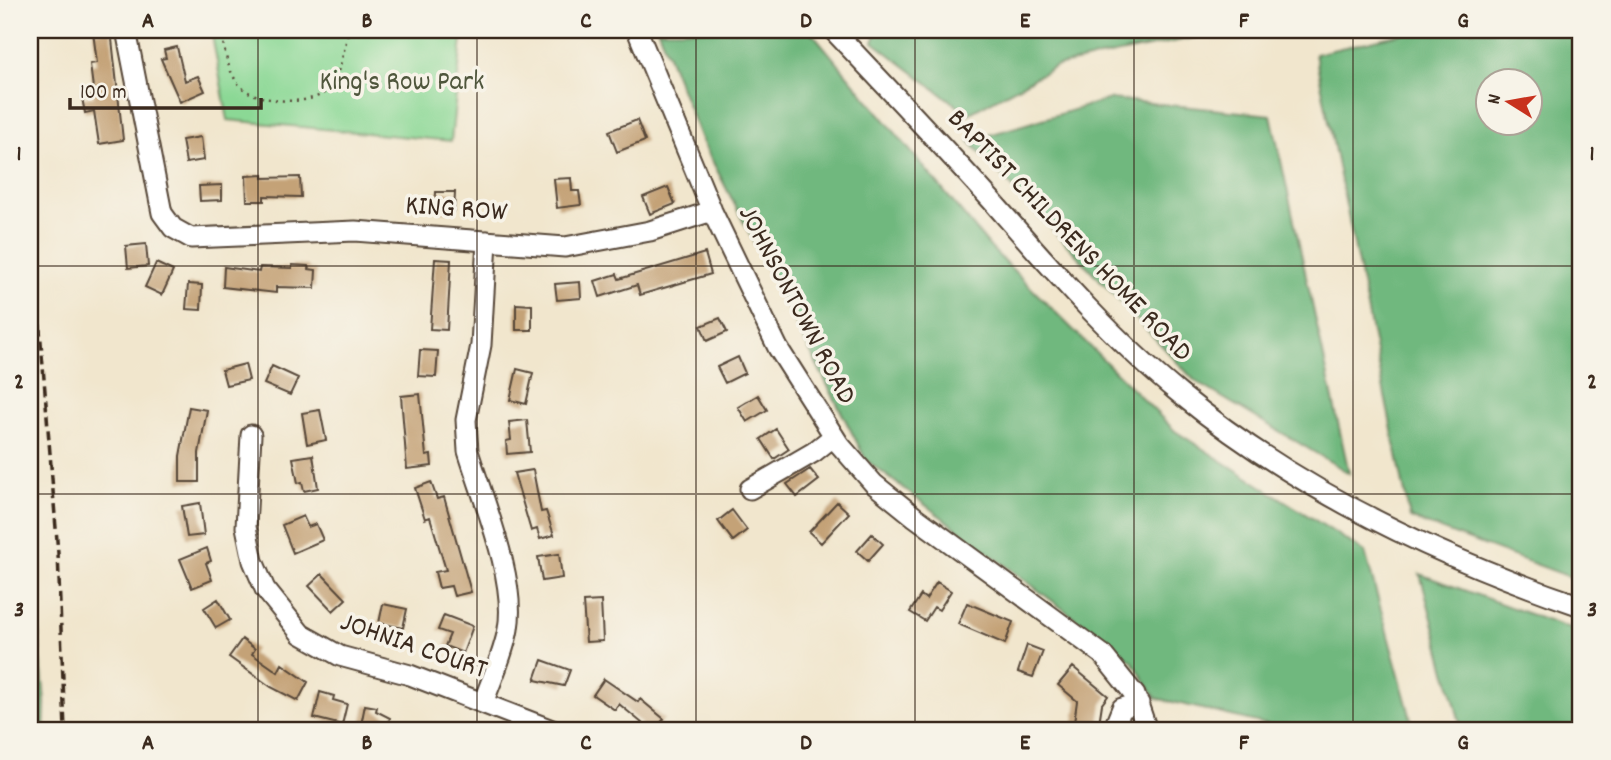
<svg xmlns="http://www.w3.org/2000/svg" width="1611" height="760" viewBox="0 0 1611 760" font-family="Dekko,sans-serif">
<rect width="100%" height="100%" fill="#f7f3e8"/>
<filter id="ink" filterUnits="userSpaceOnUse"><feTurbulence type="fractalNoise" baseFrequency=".0143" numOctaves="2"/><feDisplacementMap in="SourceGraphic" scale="14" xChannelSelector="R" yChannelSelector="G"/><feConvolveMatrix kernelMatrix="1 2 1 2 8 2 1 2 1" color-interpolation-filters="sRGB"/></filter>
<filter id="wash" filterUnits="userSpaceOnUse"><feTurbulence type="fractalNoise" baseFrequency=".00686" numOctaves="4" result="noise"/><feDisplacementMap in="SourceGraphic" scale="28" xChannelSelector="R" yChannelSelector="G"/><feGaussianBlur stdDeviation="1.57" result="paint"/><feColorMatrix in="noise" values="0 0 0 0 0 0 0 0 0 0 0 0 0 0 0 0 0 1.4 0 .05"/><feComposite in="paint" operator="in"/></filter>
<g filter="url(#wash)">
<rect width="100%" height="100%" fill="#f1e6cd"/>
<!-- green -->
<path fill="#8bd895" stroke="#63815a" stroke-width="2" d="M211 30H463L451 141 228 120Z"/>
<!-- forest -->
<path fill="#70b87e" stroke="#56714e" stroke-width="2" fill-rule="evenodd" d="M658 30H810L991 248 1175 431 1365 552 1414 730H1290L1156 698 1133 662 866 460 701 139Z
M878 30H1231L1056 66 968 114 873 42Z
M1418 30H1581V581L1410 518 1315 54ZM1530 80V122H1488V80Z
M1110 99 1271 115 1349 473 1195 381 969 141Z
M30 540 45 703 44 730H30Z
M1420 574 1581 633V730H1462Z"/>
<g id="blocks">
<!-- building -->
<path fill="#c4a277" d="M111 30 123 140 99 144 94 111 85 113 82 98 94 96 90 64 97 63 93 32Z
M177 47 185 81 198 76 205 91 180 102 161 59 166 58 164 50Z
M637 120 645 141 617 152 609 131Z
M201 137 204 160 186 163 182 140Z
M263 175V178L300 177 301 197 264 196V201H247L246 176Z
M571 178 572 191H579L581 205 557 208 554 179Z
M222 185V200L200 201 199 186Z
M668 187 675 204 650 214 643 197Z
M436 192H455L454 212 435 211Z
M146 244 148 266 128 268 126 246Z
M705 253 711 274 640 295 637 285 600 297 595 281 617 274 619 279Z
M435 259 451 260 447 330 430 329Z
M156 263 173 271 162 295 145 287Z
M292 265 308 266 309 269 316 270 315 288 276 287V293L223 287 224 267 259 272 260 267 292 268Z
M580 282 581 298 557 300 555 284Z
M188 284 202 285 201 310 186 309Z
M516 304 532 305V330H516Z
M720 318 727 332 707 341 701 326Z
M420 350 438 351 436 377 418 376Z
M738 357 745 373 725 383 717 367Z
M245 364 249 380 226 385 222 370Z
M272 366 298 378 290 395 264 384Z
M517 369 533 373 526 404 510 400Z
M420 394 426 456 431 455 432 466 407 469 401 396Z
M758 395 767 410 747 422 738 407Z
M189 407 207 410 199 453V482H180V456Z
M320 410 326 440 307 444 302 413Z
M527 420 530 452 507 454 506 441 511 440 509 422Z
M776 429 789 449 774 459 761 439Z
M313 455 318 488 304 491 302 482 298 483 293 458Z
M810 469 819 480 797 497 787 484Z
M533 470 541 512 546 511 554 535 540 539 537 529 531 531 514 473Z
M431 482 437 499 444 497 471 592 454 596 451 586 439 588 435 572 446 570 430 517 425 519 415 488Z
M837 502 849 513 821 543 809 532Z
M200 503 204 535 187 537 182 506Z
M732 510 747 530 733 541 718 521Z
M303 516 308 527 316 524 323 540 293 553 282 525Z
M872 534 883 544 868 561 857 551Z
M207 548 211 561 206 563 212 580 192 588 180 559Z
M559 554 562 578 542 581 538 557Z
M322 574 346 599 333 611 309 586Z
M937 582 951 591 939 610 934 607 925 621 910 612 921 595 926 599Z
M218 599 230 620 216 628 204 608Z
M601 601 603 641 586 642 583 602Z
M967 603 1013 622 1005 644 958 624Z
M383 604 407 609 403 628 379 623Z
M444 615 473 626 463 653 445 646 450 634 438 630Z
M242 639 255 649 252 654 278 672 282 664 308 682 298 701 271 687 229 657Z
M1027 645 1043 651 1033 677 1018 672Z
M542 660 570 670 564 686 535 680Z
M1073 667 1108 696 1102 704 1098 730H1073L1077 701 1058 685Z
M604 679 638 702 640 699 664 719 655 730H636L642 723 619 704 615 710 593 695Z
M320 692 334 696 333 700 347 704 342 725 314 718Z
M365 705 377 707 376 711 390 718 387 730H360Z"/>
</g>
</g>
<g filter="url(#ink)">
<use href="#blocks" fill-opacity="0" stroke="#564638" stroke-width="2"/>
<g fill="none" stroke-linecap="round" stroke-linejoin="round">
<!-- minor casing -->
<g stroke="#564638" stroke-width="23">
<path id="minor" d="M126 30 162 213 173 228 191 238 355 231 565 247 650 231 712 211
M637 30 712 211 778 348 839 444 874 484 915 517 1102 654 1135 695 1147 730
M833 30C886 86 940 143 992 201 1051 268 1110 337 1180 394 1296 489 1440 558 1581 606
M251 435 246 527 253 561 265 589 301 634 340 656 410 675 552 730
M750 489 814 452 834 436
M484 701C492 678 504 653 508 629 517 580 483 500 468 451L466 420 481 345 487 241
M1113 730 1122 708 1139 703"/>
</g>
<!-- path -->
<path stroke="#564638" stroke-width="2.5" stroke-dasharray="2 5" stroke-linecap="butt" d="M221 30C224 48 227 71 240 86 256 103 316 108 330 87 341 72 344 47 349 30"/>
<!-- minor -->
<use href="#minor" stroke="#fff" stroke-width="19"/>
<!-- rail -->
<path stroke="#3b2a1e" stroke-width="3.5" stroke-dasharray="10 5" stroke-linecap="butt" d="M30 205 58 553 65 730"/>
</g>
</g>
<!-- grid -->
<path fill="none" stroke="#3b2a1e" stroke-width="2" stroke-opacity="0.55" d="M258 30V730M477 30V730M696 30V730M915 30V730M1134 30V730M1353 30V730M30 266H1581M30 494H1581"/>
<g text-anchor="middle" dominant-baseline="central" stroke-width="7" stroke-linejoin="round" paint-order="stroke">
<!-- park labels -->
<g font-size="28" fill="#4f563c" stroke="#f7f3e8">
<text x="402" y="84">King's Row Park</text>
</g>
<!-- street labels -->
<g font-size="28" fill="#3b2a1e" stroke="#f7f3e8">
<text transform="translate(456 211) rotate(4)">KING ROW</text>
<text transform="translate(1068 237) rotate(46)">BAPTIST CHILDRENS HOME ROAD</text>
<text transform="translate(795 306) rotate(62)">JOHNSONTOWN ROAD</text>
<text transform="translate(413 648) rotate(19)">JOHNIA COURT</text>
</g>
</g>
<!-- margin -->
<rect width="1611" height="760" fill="none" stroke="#f7f3e8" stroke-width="77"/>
<!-- north arrow -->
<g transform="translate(1509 102) rotate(281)"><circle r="33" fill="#f7f3e8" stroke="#aca397" stroke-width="2"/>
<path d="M0-5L12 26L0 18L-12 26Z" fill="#c8321e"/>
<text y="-10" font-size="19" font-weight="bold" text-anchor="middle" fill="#3b2a1e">N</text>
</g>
<!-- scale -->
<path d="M70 98v10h191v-10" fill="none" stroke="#3b2a1e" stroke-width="3.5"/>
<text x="80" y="98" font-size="21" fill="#3b2a1e" stroke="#f7f3e8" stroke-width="5" paint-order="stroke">100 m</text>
<rect x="38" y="38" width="1534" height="684" fill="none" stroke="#3b2a1e" stroke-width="2.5"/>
<g font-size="23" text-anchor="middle" font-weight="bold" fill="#3b2a1e">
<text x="148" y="27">A</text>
<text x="367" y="27">B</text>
<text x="586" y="27">C</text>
<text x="806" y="27">D</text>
<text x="1025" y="27">E</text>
<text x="1244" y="27">F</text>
<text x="1463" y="27">G</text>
<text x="19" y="160">1</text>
<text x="1592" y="160">1</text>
<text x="19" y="388">2</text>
<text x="1592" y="388">2</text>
<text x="19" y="616">3</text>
<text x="1592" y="616">3</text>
<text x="148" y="749">A</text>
<text x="367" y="749">B</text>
<text x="586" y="749">C</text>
<text x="806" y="749">D</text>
<text x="1025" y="749">E</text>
<text x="1244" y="749">F</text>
<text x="1463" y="749">G</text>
</g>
</svg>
